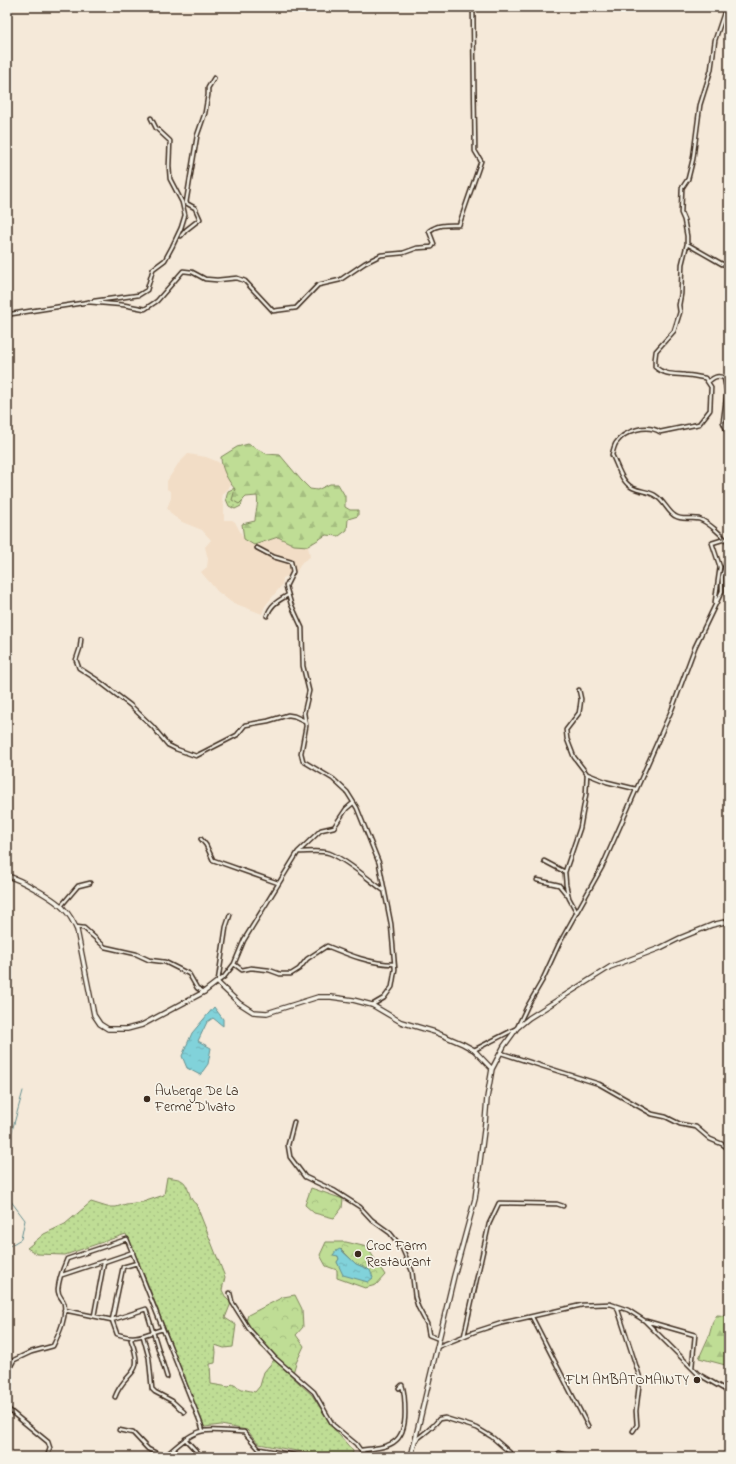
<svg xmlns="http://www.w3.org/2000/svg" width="736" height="1464" viewBox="0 0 736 1464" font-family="'Indie Flower',sans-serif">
<defs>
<pattern id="grass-dots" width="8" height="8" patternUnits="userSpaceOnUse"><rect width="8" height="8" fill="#bfdd95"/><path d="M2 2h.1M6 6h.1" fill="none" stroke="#a5be80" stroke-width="1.8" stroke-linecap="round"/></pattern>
<pattern id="forest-firs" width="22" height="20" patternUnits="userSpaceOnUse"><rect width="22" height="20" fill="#bfdd95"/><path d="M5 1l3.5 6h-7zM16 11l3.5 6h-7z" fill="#a5be80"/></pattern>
<pattern id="park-crowns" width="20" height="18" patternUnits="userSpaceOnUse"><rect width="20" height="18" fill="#bfdd95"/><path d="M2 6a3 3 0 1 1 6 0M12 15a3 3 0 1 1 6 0" fill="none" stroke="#a5be80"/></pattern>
<pattern id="water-ripples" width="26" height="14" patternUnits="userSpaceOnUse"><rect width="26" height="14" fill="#81d2da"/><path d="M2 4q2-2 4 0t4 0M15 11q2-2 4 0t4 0" fill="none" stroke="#70b4bb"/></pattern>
</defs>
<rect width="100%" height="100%" fill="#f5e9d9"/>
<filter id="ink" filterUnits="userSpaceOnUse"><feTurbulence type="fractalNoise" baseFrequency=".025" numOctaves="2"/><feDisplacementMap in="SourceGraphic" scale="8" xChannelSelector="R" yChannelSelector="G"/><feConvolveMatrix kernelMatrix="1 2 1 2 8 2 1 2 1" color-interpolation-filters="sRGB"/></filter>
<g filter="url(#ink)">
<!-- built -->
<path fill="#f2ddc6" d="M188 454 206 457 216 461 221 464 230 483 229 488 223 494 222 500 224 505V520H232L235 522 244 539 254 545 278 537 294 545 308 546 310 557 302 562 297 571 283 578 282 585 265 606 262 614 231 602 217 591 201 572 207 567 208 559 205 547 211 540 202 530 182 522 172 515 167 508 171 498V492L167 489V481L178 464Z"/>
<!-- grass -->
<path fill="url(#grass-dots)" stroke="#7d845a" d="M235 488 243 500 241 506 235 509 229 506 226 499 228 491Z
M167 1177C171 1178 177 1178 181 1180 190 1184 188 1200 196 1204L225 1277 222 1290 226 1298 231 1303 225 1318 236 1325 233 1347 224 1348 215 1345 216 1352 215 1363 210 1364 211 1384 229 1387 232 1384 242 1389 255 1392 260 1386 264 1372 274 1360 312 1395 334 1429 353 1451 352 1457H329L259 1444 247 1430 221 1425 205 1427 202 1425 186 1382 185 1375 182 1372 147 1282 126 1234 65 1255 37 1254 27 1248 44 1234 65 1224 91 1202 107 1207H116L126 1204 143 1202 164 1195Z"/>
<!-- forest -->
<path fill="url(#forest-firs)" stroke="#7d845a" d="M248 444 267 454 280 455 301 480 310 489 317 490 330 484H338L345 496V507L350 510H358V516L348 519 347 530 339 536 326 535 308 546 294 545 278 537 254 545 244 539 242 524 255 521C255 513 259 504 257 496L246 497 239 504 232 500 235 489C228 481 221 468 221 457L237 447Z
M717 1315 729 1316V1366L699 1358 709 1336 713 1321Z"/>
<!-- park -->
<path fill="url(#park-crowns)" stroke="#7d845a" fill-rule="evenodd" d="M311 1188 343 1199 342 1208 334 1218 314 1213 305 1205Z
M326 1242H346L367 1247 385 1275 376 1285 365 1288 337 1278V1270L326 1266 320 1255ZM341 1249 356 1264 370 1270 340 1267 337 1262 339 1259 338 1256Z
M295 1295 302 1309 303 1327 296 1335 304 1346 296 1363 293 1373 260 1346 245 1324 248 1315 283 1297Z"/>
<!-- water -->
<path fill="url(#water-ripples)" stroke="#658f8f" d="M214 1007 223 1019V1026L213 1018 207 1022 198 1041 211 1048 208 1064 200 1075 187 1068 182 1056 192 1033Z
M340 1249 356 1264 370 1270 373 1278 368 1282 343 1275 337 1262 339 1259 338 1256 333 1255 336 1251Z"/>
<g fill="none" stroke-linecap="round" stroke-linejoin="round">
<!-- stream -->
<path stroke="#658f8f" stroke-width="1" d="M7 1149 23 1091
M7 1192 10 1200 25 1220 21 1239 11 1245 7 1247"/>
<!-- street casing -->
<g stroke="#3b2a1e" stroke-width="5.5">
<path id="street" d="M726 7 715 40 711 70 700 105 693 159 688 179 682 188 681 213 684 220 687 236V244L682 264 681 294 679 305 680 312 674 331 656 351 655 359V367C664 375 674 374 685 375 692 375 698 377 705 378L711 387 710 410 699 424 660 432C647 424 625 430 616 443 614 446 613 451 612 455 618 466 621 482 633 488 641 492 649 491 656 496 664 501 668 512 675 516 683 521 691 517 699 519 708 522 725 537 729 545
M181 236 186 230 200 219 195 208 186 203 197 136 205 113 208 95V88L214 78
M687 244 722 264 729 265
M94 301 139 295 147 290 153 269 165 260 172 247 181 228 185 215 182 202 170 179 169 166 170 141 156 128 151 118
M88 302 124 305 145 309 157 301 183 271 192 272 205 279 217 280 237 278 245 281 273 311 296 308 318 285 340 280 365 263 381 255 403 253 417 248 432 247 434 244 429 231C438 224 447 225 459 225L481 161 475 151 473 7
M7 316 11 314 89 302
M708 382C714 377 717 375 724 378L727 392 723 422 729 436
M257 548 274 557 291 562 293 572 286 586 287 590 291 604 302 628 303 666 309 691 304 713 306 726 301 753 303 761 333 779 347 792 357 808 379 863 391 924 395 969 392 987 384 998 372 1005
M715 602 720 567 712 543 725 539
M267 616C271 604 278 601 288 595
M81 639 80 648 76 660 79 668 96 679 130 705 153 727 168 745 176 749 196 756 237 735 245 725 268 721 288 715 294 716 305 721
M587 774 607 782 636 789
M201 839 206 845 213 860 278 883
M298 852C308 852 320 850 329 853 346 859 369 880 383 890
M544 861 565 872
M7 864 8 862
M537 880 559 885 568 896
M61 906 78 886 90 883
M576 911 569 898 566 885 565 872 580 828 586 794 587 774 574 757 567 739 566 730 579 713 580 707 581 699 579 690
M76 927 84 928 105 947 136 954 149 960 165 962 189 974 197 988 204 992
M234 964 242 970 251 968 269 970 280 974H291L299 969 307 959 327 946C349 955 371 964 394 964
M218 981 226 927 230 915
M217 982 224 977 234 964 244 940 298 852 321 830 334 827 346 809 353 803
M518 1026 527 1007 542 981 559 944 602 867 672 709 695 647 722 591V577L726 564 729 548
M474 1050 515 1029
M501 1053 599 1084 652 1114 666 1117 680 1124 696 1127 710 1139 722 1144 729 1149
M294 1122 288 1145 290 1157 305 1177 335 1191 360 1207 372 1220 390 1233 402 1248 412 1271 415 1297 418 1307 427 1324 429 1335 439 1339
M137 1263 123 1267 112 1320 117 1334C138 1341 144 1334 163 1329
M62 1275 104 1261
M230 1293 232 1302 249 1329 275 1358 314 1392 333 1425 356 1444 361 1451 370 1457
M617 1307 640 1378 636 1411 637 1425 633 1431
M64 1310 112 1320 146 1309 167 1377
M94 1316 104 1262 133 1252
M532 1317 588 1426
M646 1321 695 1335 692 1367
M143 1336 149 1358 152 1389 155 1392 172 1401 184 1412
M464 1336 489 1224 499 1203 557 1204 563 1206
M437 1347 474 1332 502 1323 582 1305 610 1304 628 1310 645 1321 698 1374 729 1392
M7 1373 14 1360 31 1352 53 1346C59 1334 67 1317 64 1303 62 1297 58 1297 58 1289 59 1279 63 1268 67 1259L127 1239 201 1424 203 1431
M115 1397C125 1369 146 1378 131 1340L132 1338
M7 1406 9 1410 48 1442 50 1448 47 1457
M119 1430 133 1433 148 1449 164 1457
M185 1439 199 1454 195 1457
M416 1440C424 1433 433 1428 439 1419L445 1418 477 1428 492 1437 515 1457
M361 1450C389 1447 405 1445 405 1413 405 1404 405 1393 402 1385L399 1388
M164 1457C176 1447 188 1434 203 1431 215 1429 232 1432 244 1432L259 1449 305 1457
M557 1457 559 1453 573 1457"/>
</g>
<!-- secondary casing -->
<g stroke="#3b2a1e" stroke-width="6">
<path id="secondary" d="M7 876C20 879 55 899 64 909 70 915 74 923 77 930L94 1015 100 1024 108 1029H127L142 1025 204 992 217 982 239 1003 253 1012 267 1013 318 997H331L353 1000 372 1005 401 1022 435 1032 463 1044 474 1050 492 1069
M411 1457 454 1276 475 1199 485 1123 487 1098 492 1069 504 1046 517 1028 529 1018 610 967 660 948 680 938 712 925 729 921"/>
</g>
<!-- street -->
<use href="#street" stroke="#f7f3e8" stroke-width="2.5"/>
<!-- secondary -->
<use href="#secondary" stroke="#f7f3e8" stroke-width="3.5"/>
</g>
</g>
<!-- markers -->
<g fill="#3b2a1e" stroke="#f7f3e8" stroke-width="1.5">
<circle cx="147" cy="1099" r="4"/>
<circle cx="358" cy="1254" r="4"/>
<circle cx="697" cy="1380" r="4"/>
</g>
<g text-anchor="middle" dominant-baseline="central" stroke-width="3.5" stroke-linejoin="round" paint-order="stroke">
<!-- poi labels -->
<g font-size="14" fill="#3b2a1e" stroke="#f7f3e8" text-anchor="start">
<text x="155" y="1091">Auberge De La<tspan x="155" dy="16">Ferme D'Ivato</tspan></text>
<text x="366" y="1246">Croc Farm<tspan x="366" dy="16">Restaurant</tspan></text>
<text x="689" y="1380" text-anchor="end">FLM AMBATOMAINTY</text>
</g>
</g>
<!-- margin -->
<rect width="736" height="1464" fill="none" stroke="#f7f3e8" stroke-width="24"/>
<rect x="12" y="12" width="712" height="1440" fill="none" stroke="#3b2a1e" stroke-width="1.5" filter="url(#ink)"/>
</svg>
